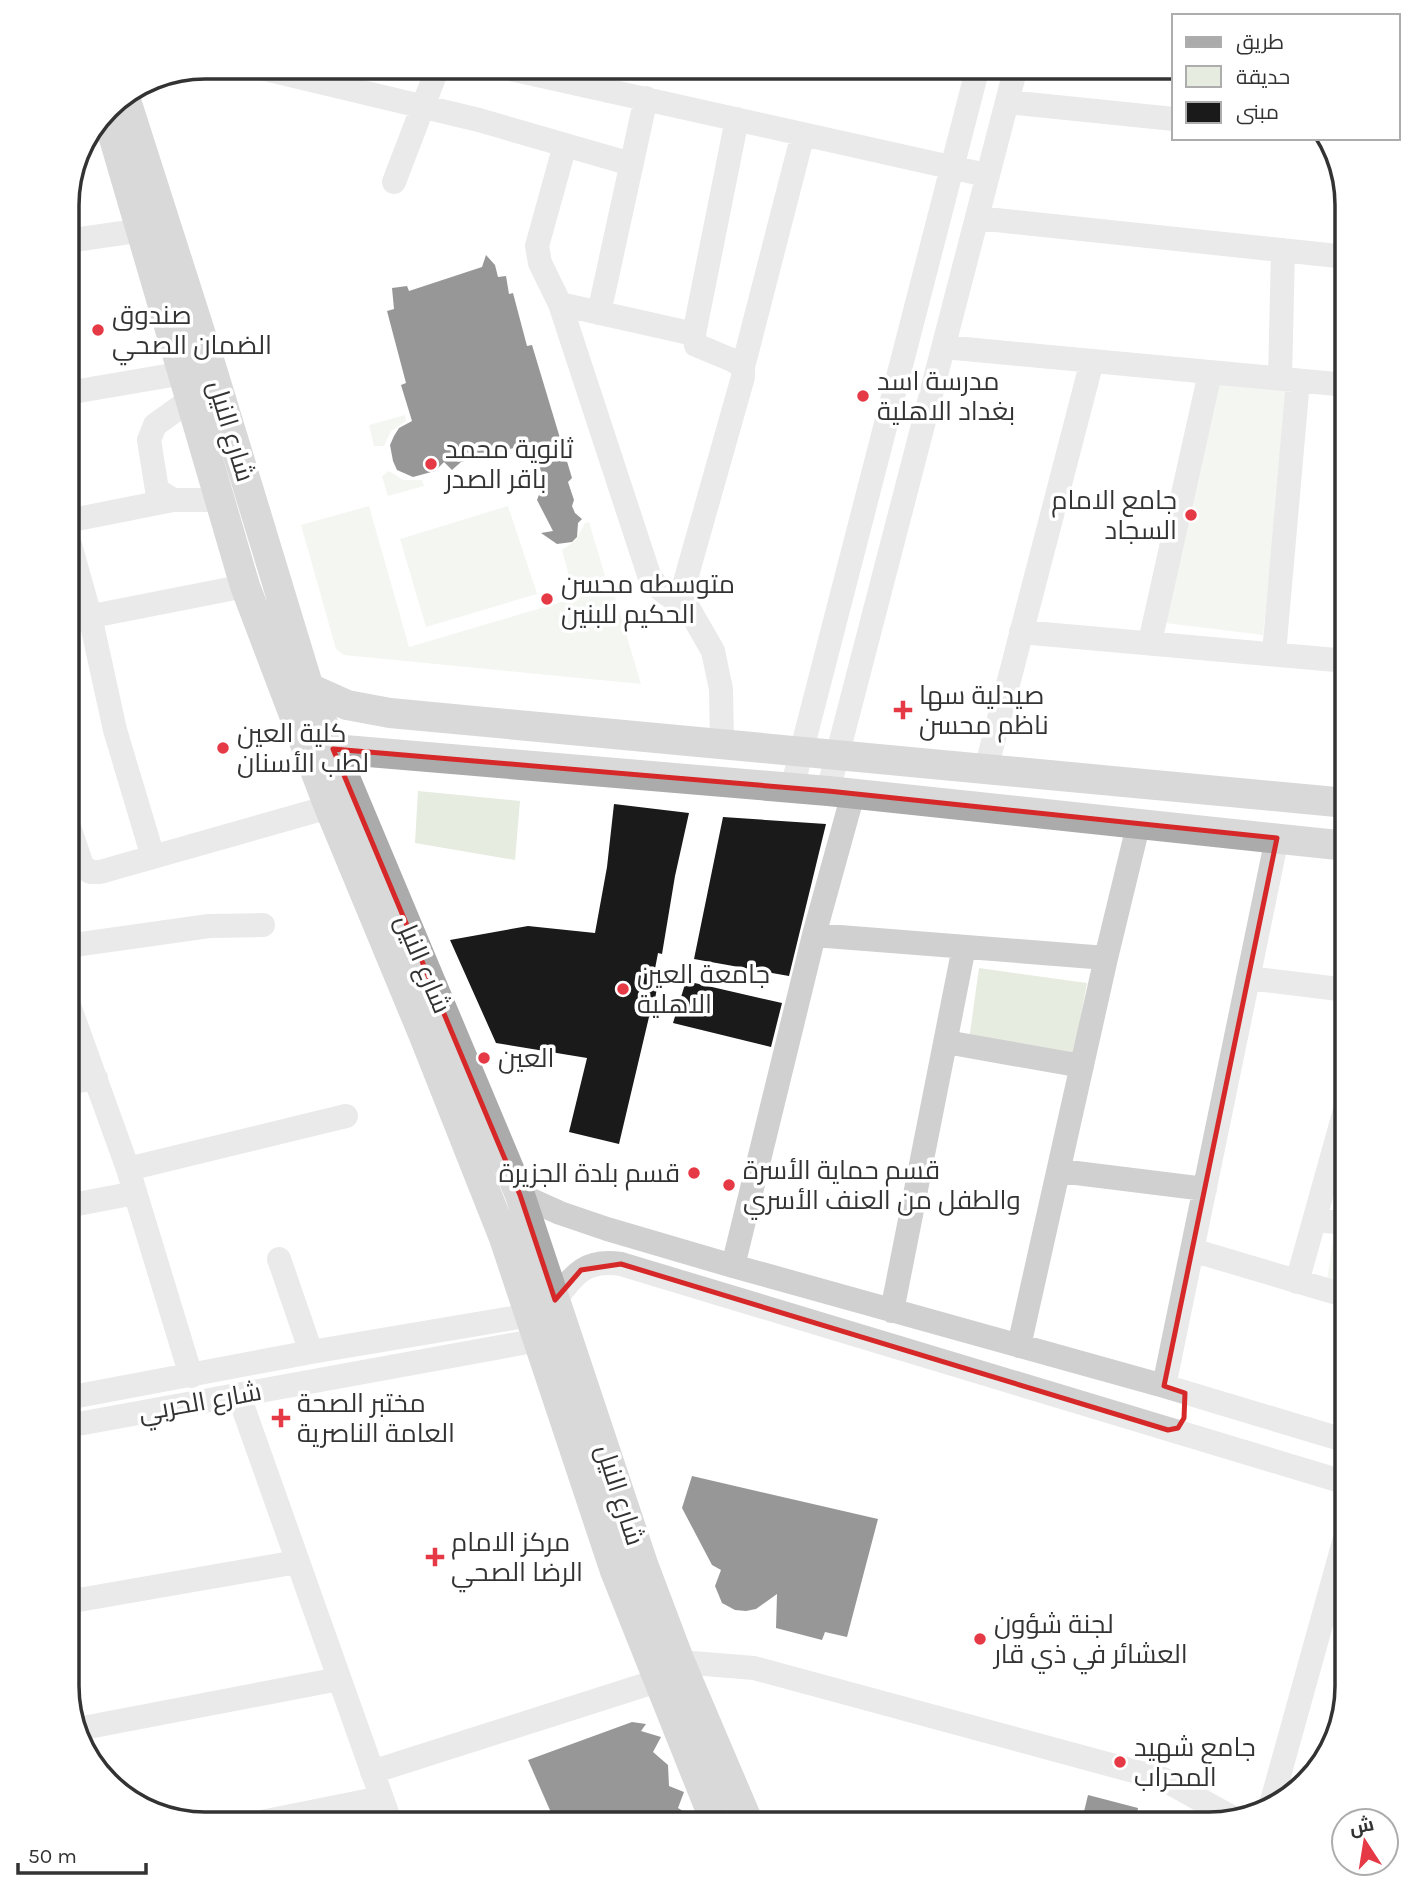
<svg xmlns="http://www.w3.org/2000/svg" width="1414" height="1891" viewBox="0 0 1414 1891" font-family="Karla,Cairo,sans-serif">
<rect width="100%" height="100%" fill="#fff"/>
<!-- green -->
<path fill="#e6ecdf" d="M1218 383 1288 391 1263 635 1165 623Z
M405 415 406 421 391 431 384 446H374L369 425Z
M389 471 403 480H422L424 486 388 496 382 476Z
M369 506 409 647 612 587 641 684 344 655 336 649 301 525Z
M508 506 537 594 426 627 400 539Z
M589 522 605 576 571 584 562 550 576 540 585 523Z
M418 791 520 801 515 860 415 843Z
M979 968 1087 983 1073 1057 969 1040Z
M1334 1233 1347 1235V1287L1327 1281Z"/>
<!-- building -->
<path fill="#1a1a1a" d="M486 255 495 265 498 277 506 276 509 294 513 293 527 346 532 345 572 478 568 482 574 500 572 506 575 513 582 519 578 523 577 537 572 542 557 544 541 533 553 531 537 500 540 492 546 487 532 443 461 462 452 470 444 462 435 471 413 477 397 470 393 461 390 445 394 436 399 428 412 421 401 385 406 383 387 311 394 309 392 288 407 286 409 291 482 267Z
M614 804 689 813 675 876 662 954 658 953 654 974 659 975 652 1018 649 1017 619 1144 569 1132 587 1058 496 1043 450 940 528 926 595 933 607 867Z
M723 817 826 824 789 976 694 959Z
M686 981 782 1003 771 1047 673 1023Z
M692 1476 878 1519 847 1637 825 1632 822 1640 776 1628 777 1594 756 1609 746 1611 735 1610 722 1603 715 1586 721 1570 712 1565 682 1508Z
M632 1722 646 1724 641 1731 661 1737 653 1752 668 1765 669 1786 684 1792 678 1808 683 1811 676 1821 668 1824H556L528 1760Z
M1088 1795 1138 1808 1135 1824H1081Z"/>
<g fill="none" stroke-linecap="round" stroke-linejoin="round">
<!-- minor -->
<path stroke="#d0d0d0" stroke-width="24" d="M257 67 479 120 631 164
M502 67 986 175
M1007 102 1174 119
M565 145 537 246 540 263 560 304 649 575C658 590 670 598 686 604
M394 182 438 67
M977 218 1347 257
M67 241 143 230
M560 304 694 334
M599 313 646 98
M944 347 1347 385
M743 367 803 134
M1280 379 1283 250
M67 393 184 373
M191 399 155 425 149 440 157 490 173 500H221
M67 521 173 500
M67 534 90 616 115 730 153 857
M67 621 245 586
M1021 632 1347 661
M1150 642 1210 373
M1274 653 1298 381
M722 744 721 689 713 651 686 604 685 582 743 377V367L732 360 696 345 694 334 737 119
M986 769 1092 361
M792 788 978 67
M828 791 1016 67
M67 821 82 865 90 872H100L329 807
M814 935 1106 958
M67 946 209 926 263 925
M1248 978 1347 990
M67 1000 128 1169 191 1376
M946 1042 1082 1066
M67 1083 96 1078
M128 1169 346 1116
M1060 1171 1205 1189
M520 1195 560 1213 607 1229 733 1266 1164 1386 1347 1441
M67 1206 135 1193
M1315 1220 1347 1223
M1192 1250 1347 1296
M279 1259 311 1352
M733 1266 814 935 853 794
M1297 1282 1347 1103
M555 1300C575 1273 586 1259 621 1264L1347 1483
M892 1311 964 947
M1019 1346 1106 958 1139 822
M1164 1386 1277 838
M239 1396 391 1824
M67 1398 311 1352 531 1315
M67 1426 539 1340
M67 1602 297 1562
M680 1662 754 1668 1163 1779 1233 1818
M78 1729 339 1679
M372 1772 657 1681
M1270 1808 1347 1531
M251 1824 381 1798"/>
<!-- major -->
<path stroke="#ababab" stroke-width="30" d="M124 94 211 366 309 688 333 749 520 1195 643 1564 680 1662 749 1824
M106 111 245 586 329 807 424 1036 504 1238 615 1571 716 1824
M309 688 347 705 390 713 1347 803
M333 749 828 791 1347 846"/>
</g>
<!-- marked area -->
<path d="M0 0H1414V1891H0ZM333 749 828 791 1277 838 1164 1386 1185 1393 1184 1418 1178 1428 1168 1430 621 1264 581 1270 555 1300 520 1195Z" fill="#fff" fill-opacity=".55" fill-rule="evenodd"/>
<path fill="none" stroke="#d62828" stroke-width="5" stroke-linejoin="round" d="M333 749 828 791 1277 838 1164 1386 1185 1393 1184 1418 1178 1428 1168 1430 621 1264 581 1270 555 1300 520 1195Z"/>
<!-- markers -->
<g fill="#e63946" stroke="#fff" stroke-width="2.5">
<circle cx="98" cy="330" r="7"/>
<circle cx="863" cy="396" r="7"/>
<circle cx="431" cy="464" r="7"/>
<circle cx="1191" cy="515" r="7"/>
<circle cx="547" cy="599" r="7"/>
<path d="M899.5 699.5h7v7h7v7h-7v7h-7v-7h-7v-7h7z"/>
<circle cx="223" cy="748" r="7"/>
<circle cx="623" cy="989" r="7"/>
<circle cx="484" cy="1058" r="7"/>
<circle cx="694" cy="1173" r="7"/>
<circle cx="729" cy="1185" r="7"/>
<path d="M277.5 1407.5h7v7h7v7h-7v7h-7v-7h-7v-7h7z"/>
<path d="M431.5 1546.5h7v7h7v7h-7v7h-7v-7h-7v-7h7z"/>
<circle cx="980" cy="1639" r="7"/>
<circle cx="1120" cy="1762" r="7"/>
</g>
<g text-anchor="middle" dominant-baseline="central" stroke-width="7" stroke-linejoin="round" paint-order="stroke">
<!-- poi labels -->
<g font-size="26" fill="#333" stroke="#fff" text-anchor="start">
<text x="112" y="315">صندوق<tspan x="112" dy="30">الضمان الصحي</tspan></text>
<text x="877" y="381">مدرسة اسد<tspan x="877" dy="30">بغداد الاهلية</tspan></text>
<text x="445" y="449">ثانوية محمد<tspan x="445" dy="30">باقر الصدر</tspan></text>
<text x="1177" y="500" text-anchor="end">جامع الامام<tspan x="1177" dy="30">السجاد</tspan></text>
<text x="561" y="584">متوسطه محسن<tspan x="561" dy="30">الحكيم للبنين</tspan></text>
<text x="919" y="695">صيدلية سها<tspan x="919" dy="30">ناظم محسن</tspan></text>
<text x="237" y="733">كلية العين<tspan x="237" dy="30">لطب الأسنان</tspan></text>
<text x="637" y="974">جامعة العين<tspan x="637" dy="30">الاهلية</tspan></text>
<text x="498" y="1058">العين</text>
<text x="743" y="1170">قسم حماية الأسرة<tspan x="743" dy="30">والطفل من العنف الأسري</tspan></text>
<text x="680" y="1173" text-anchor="end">قسم بلدة الجزيرة</text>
<text x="297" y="1403">مختبر الصحة<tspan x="297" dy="30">العامة الناصرية</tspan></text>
<text x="451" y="1542">مركز الامام<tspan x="451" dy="30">الرضا الصحي</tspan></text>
<text x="994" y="1624">لجنة شؤون<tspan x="994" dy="30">العشائر في ذي قار</tspan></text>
<text x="1134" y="1747">جامع شهيد<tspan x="1134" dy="30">المحراب</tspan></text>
</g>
<!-- street labels -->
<g font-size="26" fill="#333" stroke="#fff">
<text transform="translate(231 431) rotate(73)">شارع النيل</text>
<text transform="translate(423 964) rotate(67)">شارع النيل</text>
<text transform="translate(200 1402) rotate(-10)">شارع الحربي</text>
<text transform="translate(620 1495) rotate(72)">شارع النيل</text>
</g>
</g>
<!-- crop -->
<path d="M0 0H1414V1891H0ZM205 79H1209A126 126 0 0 1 1335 205V1686A126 126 0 0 1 1209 1812H205A126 126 0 0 1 79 1686V205A126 126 0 0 1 205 79Z" fill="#fff" fill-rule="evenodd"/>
<path fill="none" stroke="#333" stroke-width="3.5" d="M205 79H1209A126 126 0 0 1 1335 205V1686A126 126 0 0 1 1209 1812H205A126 126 0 0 1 79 1686V205A126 126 0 0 1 205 79Z"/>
<!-- legend -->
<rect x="1172" y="14" width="228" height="126" fill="#ffffff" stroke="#adadad" stroke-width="2"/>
<rect x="1186" y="37" width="35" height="10" fill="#ababab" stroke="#adadad" stroke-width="2"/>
<text x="1236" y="49" font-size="21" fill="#333333">طريق</text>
<rect x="1186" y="66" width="35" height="21" fill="#e6ecdf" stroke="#adadad" stroke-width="2"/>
<text x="1236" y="84" font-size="21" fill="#333333">حديقة</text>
<rect x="1186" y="102" width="35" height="21" fill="#1a1a1a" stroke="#adadad" stroke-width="2"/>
<text x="1236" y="119" font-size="21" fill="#333333">مبنى</text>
<!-- north arrow -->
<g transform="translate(1365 1842) rotate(348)"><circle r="33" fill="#ffffff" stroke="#adadad" stroke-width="2"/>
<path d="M0-5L12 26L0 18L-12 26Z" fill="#e63946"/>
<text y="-10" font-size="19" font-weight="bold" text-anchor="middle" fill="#333333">ش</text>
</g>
<!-- scale -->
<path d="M18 1863v10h128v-10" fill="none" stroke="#333333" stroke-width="3.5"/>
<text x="28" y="1863" font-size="21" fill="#333333" stroke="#ffffff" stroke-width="5" paint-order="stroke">50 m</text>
</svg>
